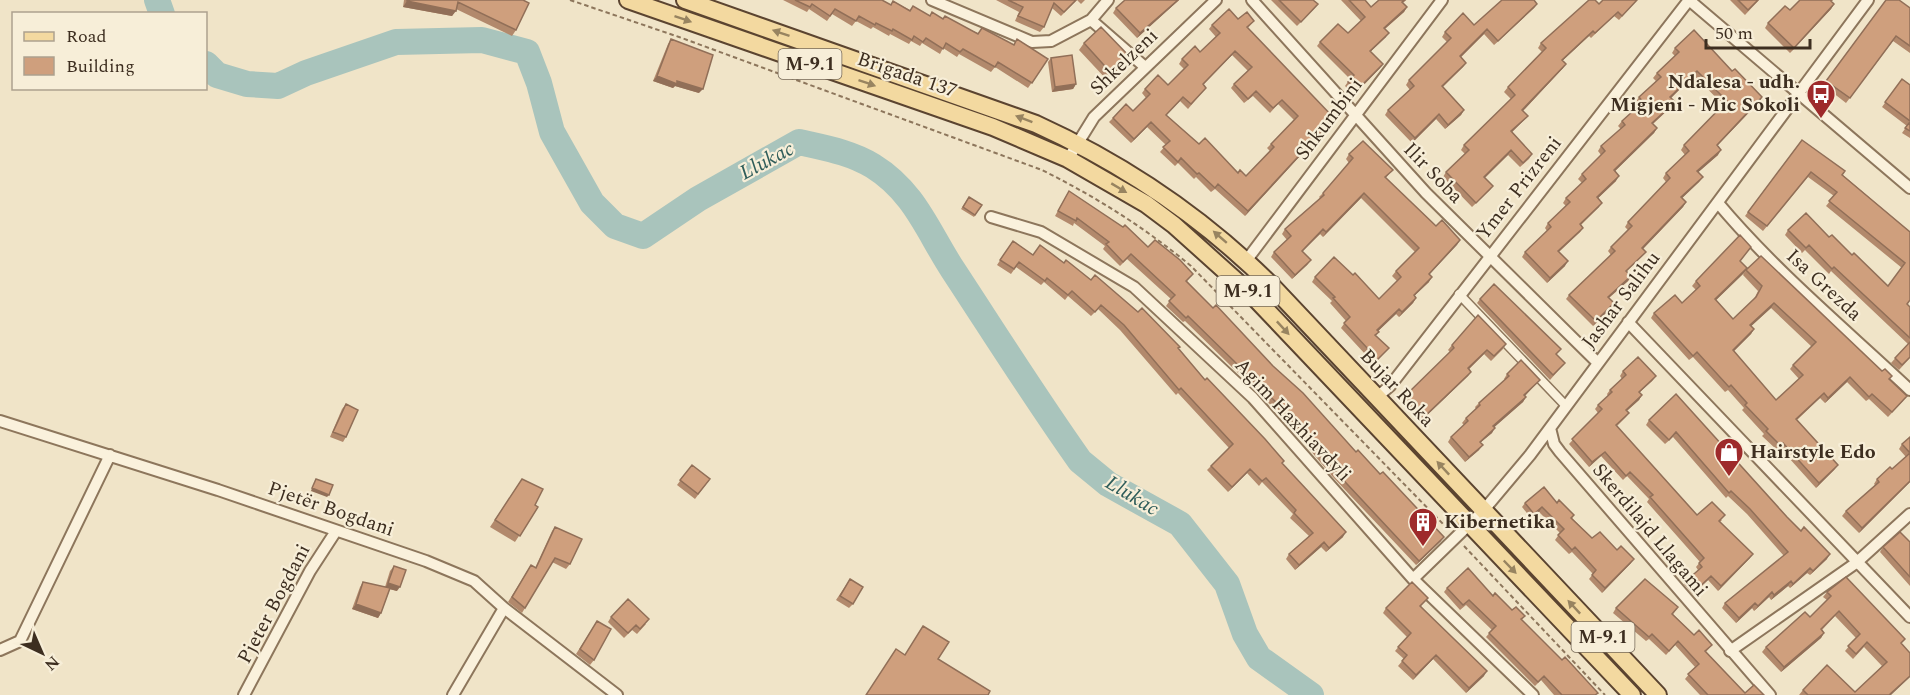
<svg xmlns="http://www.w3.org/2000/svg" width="1910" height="695" viewBox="0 0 1910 695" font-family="Spectral,serif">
<rect width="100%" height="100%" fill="#f0e4c8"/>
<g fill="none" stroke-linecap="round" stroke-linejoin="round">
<!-- river -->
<path stroke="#a9c4bc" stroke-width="26" d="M157 0 162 14
M206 64 217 75 247 84 278 86 306 73 396 42 482 40 527 52 539 83 552 132 592 203 615 226 643 236 698 199 799 142C825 148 850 152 873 166 915 192 928 232 953 270 995 334 1036 399 1080 461L1108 484 1180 524 1227 584 1245 634 1259 658 1311 695"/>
<!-- pedestrian casing -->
<g stroke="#8d765c" stroke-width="11">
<path id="pedestrian" d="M1459 294 1566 406"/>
</g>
<!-- minor casing -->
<g stroke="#8d765c" stroke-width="14">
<path id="minor" d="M932 0 1032 42 1051 41 1091 20 1145 67
M1252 0 1426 193 1597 362
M1689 0 1910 188
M1091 20 1108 0
M1068 159 1094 117 1216 0
M1718 203C1775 271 1845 329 1910 390
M991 217 1041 232 1134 287 1253 398 1413 579 1533 695
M1246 261 1442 0
M1628 322 1910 617
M1377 397 1390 386 1689 0
M0 421 218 490 426 561 474 581 504 608 617 695
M1550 428 1554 444 1560 452 1770 695
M1413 579 1483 511 1530 455 1868 0
M0 650 20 641 110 455
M1730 651 1856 563 1910 514
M244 695 310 571 336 531
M453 695 504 608"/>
</g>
<!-- primary casing -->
<g stroke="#5b4430" stroke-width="20">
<path id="primary" d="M628 0 993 127 1068 159 1146 204 1174 225 1253 296 1632 695
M685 0 1036 124C1126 165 1203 217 1273 287L1658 695"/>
</g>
<!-- path -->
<path stroke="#8d765c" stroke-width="2" stroke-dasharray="4.5 3" stroke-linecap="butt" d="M570 0 679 37 1042 170C1096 197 1144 227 1191 266L1447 528
M1464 546 1605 695"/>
<!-- pedestrian -->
<use href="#pedestrian" stroke="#faf1dc" stroke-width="8"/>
<!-- minor -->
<use href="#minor" stroke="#faf1dc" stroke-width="10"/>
<!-- primary -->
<use href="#primary" stroke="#f3d9a0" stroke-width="16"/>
</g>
<!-- wall -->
<path fill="#b2896c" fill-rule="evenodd" d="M404 0H523L516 30 512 36 456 9 452 16 403 7Z
M783 0H882L890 5 893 1 910 10 943 19 978 33 1013 45 1017 39 1048 59 1028 88 995 67 991 72 959 54 957 57 943 48 940 54 922 43 920 46 911 41 909 44 890 34 889 36 873 27 871 29 856 21 852 26 832 14 827 21 809 9 807 12Z
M996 0H1085L1081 4 1077 0 1061 16 1052 8 1044 27 1040 32 1015 21 1019 12Z
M1179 0 1137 38 1113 13 1116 8Z
M1271 0H1313L1318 4 1314 9 1297 26Z
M1341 0H1365L1371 7 1379 0H1406L1403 3 1407 7 1404 12 1385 29 1386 37 1371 51 1380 68 1354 95 1345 86 1350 79 1317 46 1320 42 1348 33 1361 21Z
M1637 0 1619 20 1614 16 1591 38 1589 36 1563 60V68L1523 111 1528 116 1512 132 1532 154 1529 159 1520 167 1508 155 1485 178 1493 186 1490 190 1472 207 1443 177 1446 172 1465 154 1461 150 1464 145 1511 99 1504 92 1508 87 1542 52 1538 48 1541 43 1599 4Z
M1730 0H1759L1745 15Z
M1886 0 1910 8V53L1893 41 1846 103 1823 85Z
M1831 2 1834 4 1831 9 1790 53 1765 28 1768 23 1790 10Z
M1537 4 1534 8 1494 45 1484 34 1461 57 1466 63 1463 67 1443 87 1464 110 1461 115 1445 129 1436 119 1412 143 1385 115 1388 110 1410 90 1406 85 1409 80 1447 42 1442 37 1445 32 1474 25Z
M1238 19 1254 21 1248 28 1330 123 1245 216 1215 189 1211 192 1196 177 1194 179 1178 163 1175 166 1160 152 1166 145 1147 127 1131 143 1109 122 1113 118 1133 111 1146 98 1142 93 1145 89 1168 85 1184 69 1179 64 1182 59 1200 52 1216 37 1209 29 1212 25ZM1232 55 1248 71 1234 84 1231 88 1244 103 1253 96 1270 113 1278 104 1294 120 1271 144 1267 148 1270 151 1246 176 1238 173 1199 144 1166 115 1180 101 1188 109 1206 88 1203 85Z
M671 39 699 93 675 86 673 88 653 81 668 44Z
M1084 43 1130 57 1125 64 1107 80 1079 50Z
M1675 48 1732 71 1762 97 1759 102 1717 146 1718 155 1698 172 1703 177 1699 182 1682 198 1686 202 1683 207 1643 249 1646 252 1627 271 1631 276 1628 281 1609 298 1614 303 1611 308 1593 326 1566 299 1569 295 1611 255 1608 251 1611 247 1628 230 1625 227 1628 222 1666 182 1663 178 1666 173 1685 155 1681 150 1684 145 1723 105 1700 81 1693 76 1671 98 1675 102 1671 107 1653 124 1657 128 1654 133 1615 171 1616 181 1598 198 1599 207 1581 225 1583 228 1580 232 1559 252 1565 266 1547 283 1522 257 1525 252 1547 231 1545 228 1548 223 1566 206 1563 203 1566 198 1582 183 1578 179 1582 174 1601 155 1598 151 1601 146 1621 129 1618 126 1622 121 1639 105 1636 102 1639 97 1656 81 1653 78 1657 73 1675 56 1672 53Z
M1051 58 1076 84 1073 89 1052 92 1048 62Z
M1902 79 1910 85V138L1902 133 1907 126 1882 107Z
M1802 140 1910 232 1907 304 1910 307V358L1899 370 1891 363 1908 344 1831 271 1829 274 1805 250 1802 253 1785 235 1788 230 1829 237 1852 255 1888 286 1902 268 1826 206 1834 196 1808 177 1763 231 1745 216Z
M1349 154 1389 174 1386 178 1436 226 1460 240 1429 274V282L1414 296 1416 298 1413 303 1399 317 1396 314 1378 331 1379 332 1376 336 1389 348 1371 367 1363 358 1365 354 1341 328 1346 321 1330 303 1332 301 1312 282 1315 277 1379 299 1397 281 1392 276 1396 271 1415 252 1361 198 1323 237 1320 234 1302 251 1311 260 1307 265 1292 279 1271 257 1274 252 1287 240 1282 234 1285 229 1320 198 1319 197 1323 193 1349 163 1346 159Z
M1069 191 1148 247 1193 274 1187 281 1213 308 1273 366 1356 452 1441 541 1416 565 1331 475 1280 414 1185 321 1183 322 1166 306 1171 299 1127 259 1120 266 1103 249 1105 246 1074 223 1073 226 1055 216Z
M969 197 982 205 974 217 961 209Z
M1013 241 1033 255 1064 263 1091 280 1178 349 1205 380 1284 461 1282 464 1343 537 1326 552 1321 547 1295 570 1286 559 1289 554 1309 536 1290 518 1293 514 1262 482 1259 486 1247 473 1228 492 1207 470 1229 448 1178 393 1176 395 1120 330 1098 309 1091 316 1068 296 1065 300 1044 282 1041 285 1016 267 1011 274 997 265Z
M1740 261 1747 268 1744 273 1716 300 1733 319 1754 299 1758 291 1743 275 1746 270 1890 379 1903 401 1888 417 1869 399 1866 401 1847 382 1825 403 1820 398 1797 420 1838 465 1834 470 1816 488 1780 448 1777 450 1762 436 1764 434 1742 410 1744 408 1728 390 1725 392 1693 357 1689 360 1651 318 1654 313 1682 303 1696 290 1692 286 1696 281ZM1771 308 1812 347 1793 365 1790 369 1799 379 1776 400 1734 351 1751 334 1754 329 1751 326Z
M1480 299 1557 355 1565 363 1550 380 1477 303Z
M1506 344 1503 349 1491 361 1484 354 1469 369 1471 372 1468 376 1422 420 1402 399 1406 395 1450 352 1448 350 1452 345Z
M1623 371 1656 376 1652 381 1639 393 1642 395 1639 400 1627 411 1629 413 1626 417 1617 426 1697 515 1722 520 1720 522 1750 558 1718 591 1708 580 1693 594 1684 584 1687 580 1698 570 1696 567 1700 562 1647 502 1649 499 1627 476 1623 480 1601 456 1589 467 1569 444 1598 413 1595 409 1598 405 1608 396 1607 394 1610 390 1622 379 1620 376Z
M1507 374 1536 384 1525 396 1526 397 1523 402 1494 427 1492 433 1480 443 1479 450 1465 462 1448 442 1451 437 1464 425 1462 423 1466 418 1476 409 1475 407 1479 403 1505 380 1504 379Z
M1676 394 1787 517 1827 559 1810 575 1807 573 1790 588 1788 586 1771 600 1769 597 1754 611 1752 608 1736 623 1722 608 1725 603 1784 556 1747 514 1728 496 1726 498 1673 437 1665 444 1646 425 1649 420Z
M346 404V437L343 442 330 437 342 409Z
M1910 437V482L1859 533 1842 516 1846 511 1875 485 1874 484 1877 479 1892 469 1906 457 1899 449 1902 444Z
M692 465 710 479 695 499 677 485Z
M522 479 535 505 538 507 515 542 490 527Z
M1525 503H1557L1574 515 1572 518 1592 538 1617 550 1631 563 1602 593 1589 579 1593 574 1572 552 1569 554 1555 540 1560 533 1539 512 1531 518 1522 507Z
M555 527 570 564 566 569 552 562 522 613 508 602 531 565 535 568 552 531Z
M1910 542V586L1880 552 1883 547Z
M394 566 397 591 390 589 381 613 378 618 352 609 360 587 363 582 385 587 390 571Z
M850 579 853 604 849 608 836 600Z
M1447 588 1493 596 1512 610 1525 616 1522 620 1596 695H1554L1541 680 1535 686 1486 637 1492 630 1466 605 1460 610 1444 592Z
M1827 592 1902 644 1891 695H1799L1803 690 1855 692 1882 666 1864 647 1853 659 1845 651 1856 638 1835 616 1822 630 1824 633 1821 638 1781 672 1762 652 1766 647 1810 617 1827 600 1823 597Z
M1428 598 1421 606 1484 676 1466 693 1433 659 1413 680 1398 666 1404 659 1395 651 1407 637 1383 613 1386 608Z
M1678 607 1673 614 1694 635 1712 645 1706 652 1745 693 1764 695H1700L1685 679 1695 667 1675 645 1666 655 1649 639 1646 641 1613 613 1616 608Z
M611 617 646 624 637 634 632 630 624 638 608 622Z
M597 621 594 660 590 665 576 654Z"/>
<!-- shaded-wall -->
<path fill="#916f58" d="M1178 0H1179L1137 38 1140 33Z
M407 1 456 11 452 16 403 7Z
M1537 4 1534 8 1494 45 1498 41Z
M1834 4 1831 9 1790 53 1794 48Z
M1407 7 1404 12 1381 32 1384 28Z
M1487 29 1484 34 1457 61 1460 56Z
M1593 31 1589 36 1559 64 1562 60Z
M1389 33 1386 37 1367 55 1370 51Z
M1235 51 1232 55 1199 89 1203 84Z
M1130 57 1125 64 1107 80 1112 74Z
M1466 63 1463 67 1439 90 1442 86Z
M1383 64 1380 68 1354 95 1357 90Z
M1566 64 1563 68 1519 115 1522 110Z
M1697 71 1693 76 1667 102 1670 97Z
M657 76 677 81 703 89 699 93 675 86 673 88 653 81Z
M1076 84 1073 89 1052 92 1055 87Z
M1762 97 1759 102 1713 150 1717 145Z
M1675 102 1671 107 1649 127 1652 123Z
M1464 110 1461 115 1445 129 1448 125Z
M1439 114 1436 119 1412 143 1415 138Z
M1528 116 1508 136 1511 131Z
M1334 118 1330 123 1245 216 1248 211Z
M1151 122 1147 127 1131 143 1134 139Z
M1657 128 1654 133 1611 175 1614 170Z
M1511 150 1508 155 1481 181 1484 177Z
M1721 150 1718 155 1694 176 1697 171Z
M1619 176 1616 181 1594 202 1597 197Z
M1703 177 1699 182 1678 202 1681 197Z
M1364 193 1361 198 1323 237 1326 232Z
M1686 202 1683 207 1639 253 1642 248Z
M1602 203 1599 207 1576 229 1580 224Z
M1583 228 1580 232 1555 255 1558 251Z
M1323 229 1320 234 1299 255 1302 251Z
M1460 240 1457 245 1426 278 1429 274Z
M1311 260 1307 265 1292 279 1295 275Z
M1568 261 1565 266 1547 283 1550 278Z
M1747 268 1744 273 1712 304 1715 299Z
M1631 276 1628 281 1605 301 1608 297Z
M1432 277 1429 282 1410 300 1414 295Z
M1416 298 1413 303 1399 317 1402 312Z
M1614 303 1611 308 1593 326 1596 321Z
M1774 303 1771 308 1747 330 1750 325Z
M1399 309 1396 314 1374 335 1377 330Z
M1754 329 1751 334 1730 355 1733 350Z
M1487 350 1484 354 1465 373 1468 368Z
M1471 372 1468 376 1422 420 1425 416Z
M1656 376 1652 381 1635 396 1639 392Z
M1850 377 1847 382 1825 403 1828 398Z
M1540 380 1536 384 1521 400 1524 395Z
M1824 393 1820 398 1793 423 1796 419Z
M1642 395 1639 400 1623 414 1626 410Z
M1526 397 1523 402 1490 431 1493 426Z
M1495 428 1492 433 1476 446 1480 442Z
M1483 445 1479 450 1465 462 1469 457Z
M1605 452 1601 456 1589 467 1592 462Z
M1838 465 1834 470 1816 488 1819 483Z
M1250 469 1247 473 1228 492 1232 487Z
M1910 481V482L1859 533 1862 528Z
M312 488 329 495 327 497 311 491Z
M1542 507 1539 512 1531 518 1534 514Z
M1346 532 1343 537 1326 552 1329 548Z
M1444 537 1441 541 1416 565 1419 561Z
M1324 542 1321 547 1295 570 1299 565Z
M1753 554 1750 558 1718 591 1721 586Z
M1830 554 1827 559 1810 575 1813 571Z
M1634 559 1631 563 1602 593 1605 588Z
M1810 568 1807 573 1790 588 1793 584Z
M1711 576 1708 580 1693 594 1696 590Z
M1791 581 1788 586 1771 600 1774 595Z
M388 583 400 587 397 591 385 588Z
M1772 592 1769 597 1754 611 1758 606Z
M1755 603 1752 608 1736 623 1739 618Z
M356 604 381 613 378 618 352 609Z
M1824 633 1821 638 1781 672 1784 667Z
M1436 655 1433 659 1413 680 1416 675Z
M1487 671 1484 676 1466 693 1469 688Z
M1910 676V677L1891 695H1889Z"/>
<!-- building -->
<path fill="#cf9f7d" stroke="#916f58" stroke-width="1.5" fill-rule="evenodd" d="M407 0H523L529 3 516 30 458 2 456 11 407 1Z
M795 0H882L891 5 893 1 910 11 913 6 930 16 932 12 943 19 945 16 978 34 982 28 1014 45 1017 39 1048 59 1032 83 998 62 995 67 963 49 960 52 946 43 943 49 926 38 923 42 914 36 912 40 893 29 892 31 876 23 875 25 859 16 856 21 835 9 830 16 812 4 810 7Z
M1008 0H1076L1064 12 1054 3 1044 27 1018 16 1023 7Z
M1125 0H1178L1140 33 1116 8Z
M1279 0H1313L1318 4 1301 22Z
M1349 0H1365L1371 7 1379 0H1405L1402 2 1407 7 1384 28 1389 33 1370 51 1383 64 1357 90 1348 82 1354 75 1320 42 1338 24 1348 33 1365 17Z
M1502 0H1534L1537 4 1498 41 1487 29 1460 56 1466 63 1442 86 1464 110 1448 125 1439 114 1415 138 1388 110 1414 86 1409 80 1451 38 1445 32 1463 13 1474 25Z
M1589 0H1595L1599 4 1603 0H1637L1622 16 1618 12 1595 33 1593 31 1562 60 1566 64 1522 110 1528 116 1511 131 1532 154 1523 163 1511 150 1484 177 1493 186 1476 203 1446 172 1469 150 1464 145 1515 95 1508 87 1546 48 1541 43Z
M1738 0H1758L1748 10Z
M1800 0H1832L1831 1 1834 4 1794 48 1768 23 1785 6 1790 10Z
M1886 0H1899L1910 8V46L1896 36 1850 98 1826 81Z
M1229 9 1238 19 1247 12 1254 21 1247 27 1334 118 1248 211 1218 184 1215 188 1199 173 1197 174 1181 158 1178 162 1163 147 1170 141 1151 122 1134 139 1113 118 1126 104 1133 111 1150 94 1145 89 1158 75 1168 85 1188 65 1182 59 1195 46 1200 52 1220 33 1212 25ZM1235 51 1252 67 1234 84 1248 99 1256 91 1273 108 1282 100 1298 116 1271 144 1274 147 1246 176 1240 170 1238 173 1205 138 1199 144 1166 115 1183 97 1191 104 1206 88 1203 84Z
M1101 27 1130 57 1112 74 1084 43Z
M1694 30 1732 71 1735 69 1762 97 1717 145 1721 150 1697 171 1703 177 1681 197 1686 202 1642 248 1646 252 1626 271 1631 276 1608 297 1614 303 1596 321 1569 295 1615 251 1611 247 1632 226 1628 222 1670 178 1666 173 1689 151 1684 145 1727 101 1697 71 1670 97 1675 102 1652 123 1657 128 1614 170 1619 176 1597 197 1602 203 1580 224 1583 228 1558 251 1568 261 1550 278 1525 252 1551 227 1548 223 1570 202 1566 198 1586 179 1582 174 1605 151 1601 146 1625 125 1622 121 1643 102 1639 97 1661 77 1657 73 1679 52 1675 48Z
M671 39 713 55 703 89 677 81V84L657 76Z
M1072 55 1076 84 1055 87 1051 58Z
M1902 79 1910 85V121L1885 102Z
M1910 122V131L1905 128Z
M1802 140 1845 171 1842 175 1910 232V300L1907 304 1910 307V338L1834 267 1832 269 1809 245 1806 248 1788 230 1806 213 1829 237 1832 235 1852 255 1854 253 1888 286 1905 263 1829 201 1837 192 1811 172 1767 226 1748 212Z
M1363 141 1393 170 1385 177 1436 226 1442 220 1460 240 1429 274 1432 277 1414 295 1416 298 1402 312 1399 309 1377 330 1379 332 1375 335 1389 348 1375 362 1366 354 1369 350 1344 323 1350 317 1333 298 1335 297 1315 277 1334 257 1353 275 1355 273 1379 299 1401 277 1396 271 1419 248 1364 193 1326 232 1323 229 1302 251 1311 260 1295 275 1274 252 1291 236 1285 229 1324 195 1323 193 1353 158 1349 154Z
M1069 191 1123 227 1125 225 1148 247 1155 240 1180 260 1193 274 1186 281 1213 308 1216 305 1273 366 1303 393 1356 452 1358 450 1380 474 1383 472 1444 537 1419 561 1334 470 1283 409 1188 316 1186 318 1169 301 1175 295 1131 254 1123 262 1106 244 1109 242 1077 218 1076 221 1058 211Z
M969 197 982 205 975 215 963 207Z
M1740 235 1751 247 1740 261 1747 268 1715 299 1733 319 1756 297 1762 286 1746 270 1761 256 1882 371 1885 369 1892 376 1889 379 1907 396 1892 412 1872 394 1869 397 1850 377 1828 398 1824 393 1796 419 1838 465 1819 483 1783 443 1781 446 1766 431 1768 429 1745 405 1747 403 1731 385 1729 387 1697 352 1693 356 1654 313 1675 295 1682 303 1700 286 1696 281ZM1774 303 1816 342 1793 365 1803 375 1776 400 1733 350 1754 329 1750 325Z
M1013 241 1033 255 1040 245 1064 263 1066 260 1091 280 1095 275 1138 312 1142 308 1180 347 1178 348 1205 380 1207 378 1265 439 1284 461 1282 463 1346 532 1329 548 1324 542 1299 565 1289 554 1313 533 1294 513 1296 510 1266 478 1262 481 1250 469 1232 487 1211 466 1233 444 1181 388 1179 390 1124 325 1101 305 1095 312 1072 291 1068 295 1047 278 1045 281 1019 262 1014 269 1000 260Z
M1494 284 1561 349 1556 354 1565 363 1553 375 1480 299Z
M1478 315 1506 344 1494 356 1487 350 1468 368 1471 372 1425 416 1406 395 1454 348 1452 345Z
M1910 342V357L1902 365 1895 358Z
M1638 357 1656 376 1639 392 1642 395 1626 410 1629 413 1616 425 1697 515 1712 502 1725 515 1719 521 1753 554 1721 586 1711 576 1696 590 1687 580 1702 567 1699 563 1704 558 1650 497 1653 495 1630 472 1626 476 1605 452 1592 462 1572 439 1602 409 1598 405 1612 392 1610 390 1626 375 1623 371Z
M1521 360 1540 380 1524 395 1526 397 1493 426 1495 428 1480 442 1483 445 1469 457 1451 437 1468 421 1466 418 1480 405 1479 403 1509 376 1507 374Z
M1676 394 1787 517 1801 531 1804 527 1830 554 1813 571 1810 568 1793 584 1791 581 1774 595 1772 592 1758 606 1755 603 1739 618 1725 603 1788 552 1750 509 1731 491 1729 493 1676 432 1669 440 1649 420Z
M346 404 358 410 346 437 333 432Z
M1910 437V481L1862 528 1846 511 1879 482 1877 479 1890 467 1892 469 1910 453 1902 444Z
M692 465 710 479 698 494 680 480Z
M316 479 333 485 329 495 312 488Z
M522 479 543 489 535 505 538 507 520 536 495 520Z
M1544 487 1557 503 1559 500 1574 515 1571 518 1592 538 1600 532 1617 550 1621 546 1634 559 1605 588 1592 575 1596 570 1575 547 1572 550 1558 535 1564 529 1542 507 1534 514 1525 503Z
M555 527 582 539 570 564 555 558 525 608 512 597 531 565 536 568Z
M1900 532 1910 542V577L1883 547Z
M394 566 406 570 400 587 388 583Z
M1468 568 1493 596 1495 593 1512 610 1516 607 1525 616 1521 619 1562 660 1565 657 1598 693 1595 695H1562L1544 676 1538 682 1489 633 1496 626 1469 600 1463 605 1447 588Z
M1846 577 1905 639 1901 643 1910 653V676L1889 695H1808L1803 690 1827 665 1855 692 1887 662 1867 642 1856 654 1848 646 1860 634 1839 611 1821 629 1824 633 1784 667 1766 647 1805 612 1810 617 1831 596 1827 592Z
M850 579 863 587 853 604 840 596Z
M1645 579 1678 607 1672 614 1694 635 1699 630 1712 645 1705 651 1745 693 1754 685 1764 695H1708L1688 674 1699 664 1678 641 1669 651 1652 634 1649 637 1616 608Z
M363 582 390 588 381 613 356 604Z
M1412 582 1428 598 1420 606 1487 671 1469 688 1436 655 1416 675 1402 661 1407 655 1398 647 1411 633 1386 608Z
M628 599 649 619 640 629 636 625 628 633 611 617Z
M597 621 611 629 594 660 580 649Z
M923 626 949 642 938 659 990 691 988 695H866L896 649 905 655Z"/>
<!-- one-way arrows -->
<defs><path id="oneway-solid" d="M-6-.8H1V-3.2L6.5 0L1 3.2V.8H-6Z" transform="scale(1.5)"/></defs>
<g fill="#988460">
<use href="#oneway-solid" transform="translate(683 19) rotate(19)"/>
<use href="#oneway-solid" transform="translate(781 33) rotate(-161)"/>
<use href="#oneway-solid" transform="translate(867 83) rotate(19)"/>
<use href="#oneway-solid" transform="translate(1024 119) rotate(-159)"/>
<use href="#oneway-solid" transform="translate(1119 188) rotate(31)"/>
<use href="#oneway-solid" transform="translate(1220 237) rotate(-139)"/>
<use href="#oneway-solid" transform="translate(1283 328) rotate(47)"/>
<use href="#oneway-solid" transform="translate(1443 468) rotate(-133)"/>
<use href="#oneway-solid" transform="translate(1510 567) rotate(46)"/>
<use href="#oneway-solid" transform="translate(1574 607) rotate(-133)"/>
</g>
<!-- icons -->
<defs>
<g id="bus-pin" transform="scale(1.5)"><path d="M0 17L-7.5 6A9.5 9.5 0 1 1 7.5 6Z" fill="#9e2a2b" stroke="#f7eed8"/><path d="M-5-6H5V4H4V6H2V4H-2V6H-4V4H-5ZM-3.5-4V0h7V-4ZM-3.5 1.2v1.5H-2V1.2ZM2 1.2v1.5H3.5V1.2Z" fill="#fff"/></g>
<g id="shop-pin" transform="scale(1.5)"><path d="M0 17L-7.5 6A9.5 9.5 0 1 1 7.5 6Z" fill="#9e2a2b" stroke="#f7eed8"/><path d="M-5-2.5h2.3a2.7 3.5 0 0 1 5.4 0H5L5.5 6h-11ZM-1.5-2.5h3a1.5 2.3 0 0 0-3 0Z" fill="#fff"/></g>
<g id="building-pin" transform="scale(1.5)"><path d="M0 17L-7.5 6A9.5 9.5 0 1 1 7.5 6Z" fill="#9e2a2b" stroke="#f7eed8"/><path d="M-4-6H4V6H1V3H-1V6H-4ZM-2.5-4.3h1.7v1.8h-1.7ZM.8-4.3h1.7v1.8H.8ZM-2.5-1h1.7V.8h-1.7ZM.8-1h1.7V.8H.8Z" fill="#fff"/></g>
</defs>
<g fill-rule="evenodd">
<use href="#bus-pin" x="1821" y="94"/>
<use href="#shop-pin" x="1729" y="452"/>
<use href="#building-pin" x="1423" y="522"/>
</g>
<g text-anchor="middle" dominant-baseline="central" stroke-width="4.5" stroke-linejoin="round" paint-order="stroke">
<!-- shield labels -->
<g fill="#f7eed8" stroke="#756857" stroke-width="1.5">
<rect x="778.5" y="49" width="63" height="30" rx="4.5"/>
<rect x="1216.5" y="276" width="63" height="30" rx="4.5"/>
<rect x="1571.5" y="622" width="63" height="30" rx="4.5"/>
</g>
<g font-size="18" font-weight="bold" fill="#3d2e20">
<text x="810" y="64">M-9.1</text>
<text x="1248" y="291">M-9.1</text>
<text x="1603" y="637">M-9.1</text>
</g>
<!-- street labels -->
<g font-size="20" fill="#3d2e20" stroke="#f7eed8">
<text transform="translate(1124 62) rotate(-44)">Shkelzeni</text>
<text transform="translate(907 75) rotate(19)">Brigada 137</text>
<text transform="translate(1329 119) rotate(-53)">Shkumbini</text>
<text transform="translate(1433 173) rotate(46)">Ilir Soba</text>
<text transform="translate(1519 188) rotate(-52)">Ymer Prizreni</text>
<text transform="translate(1824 285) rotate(43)">Isa Grezda</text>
<text transform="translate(1621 300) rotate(-53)">Jashar Salihu</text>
<text transform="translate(1397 388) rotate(47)">Bujar Roka</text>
<text transform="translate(1293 420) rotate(47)">Agim Haxhiavdyli</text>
<text transform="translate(331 509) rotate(19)">Pjetër Bogdani</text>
<text transform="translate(1650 530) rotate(50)">Skerdilajd Llagami</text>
<text transform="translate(274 604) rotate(-62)">Pjeter Bogdani</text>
</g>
<!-- poi labels -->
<g font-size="20" font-weight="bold" fill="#3d2e20" stroke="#f7eed8" text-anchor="start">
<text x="1800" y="82" text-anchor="end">Ndalesa - udh.<tspan x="1800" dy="23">Migjeni - Mic Sokoli</tspan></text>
<text x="1750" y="452">Hairstyle Edo</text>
<text x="1444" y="522">Kibernetika</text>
</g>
<!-- water labels -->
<g font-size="21" font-style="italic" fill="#2f5d5a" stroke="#f7eed8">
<text transform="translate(767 161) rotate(-28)">Llukac</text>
<text transform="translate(1132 496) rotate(31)">Llukac</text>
</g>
</g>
<!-- legend -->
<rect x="12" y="12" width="195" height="78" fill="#f7eed8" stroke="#ada18e" stroke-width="1.5"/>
<rect x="24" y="32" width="30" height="9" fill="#f3d9a0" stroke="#ada18e" stroke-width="1.5"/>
<text x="66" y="42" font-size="18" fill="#3d2e20">Road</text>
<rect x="24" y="57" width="30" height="18" fill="#cf9f7d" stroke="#ada18e" stroke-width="1.5"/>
<text x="66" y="72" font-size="18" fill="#3d2e20">Building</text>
<!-- north arrow -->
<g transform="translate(42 653) rotate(136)" stroke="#f7eed8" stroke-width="4.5" paint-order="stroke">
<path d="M0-4.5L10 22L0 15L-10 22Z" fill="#3d2e20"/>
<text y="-9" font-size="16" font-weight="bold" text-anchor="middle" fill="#3d2e20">N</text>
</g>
<!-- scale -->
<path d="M1706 39v9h104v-9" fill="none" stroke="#3d2e20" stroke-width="3"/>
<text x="1715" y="39" font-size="18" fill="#3d2e20" stroke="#f7eed8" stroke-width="4.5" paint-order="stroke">50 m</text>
</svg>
